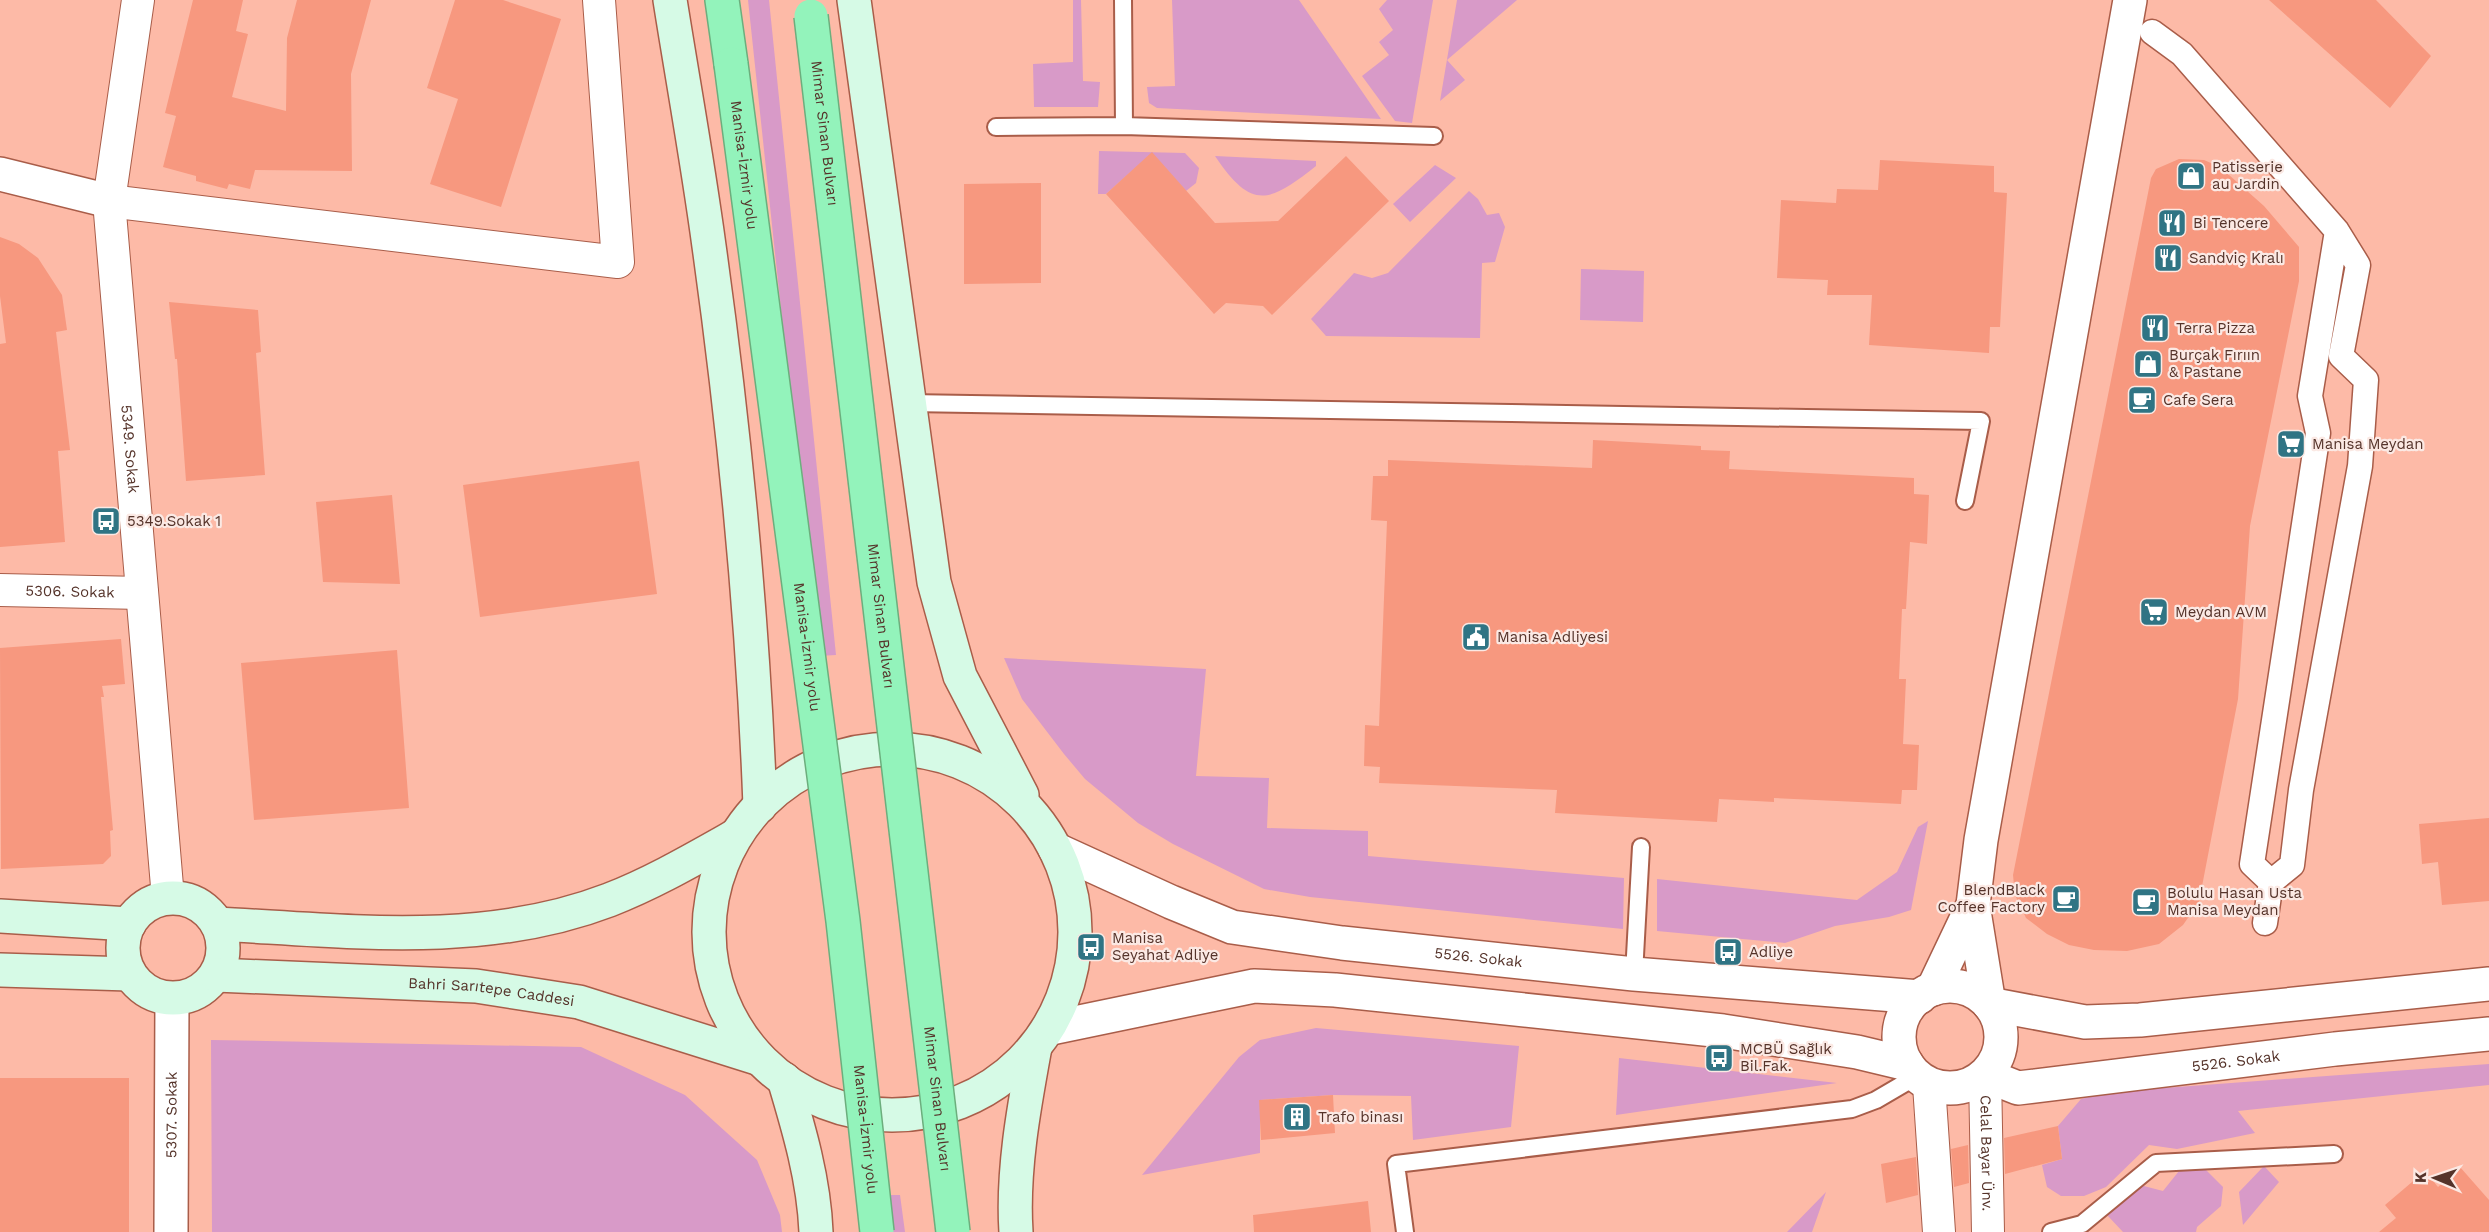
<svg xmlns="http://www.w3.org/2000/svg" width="2489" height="1232" viewBox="0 0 2489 1232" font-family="'Work Sans',sans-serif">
<rect width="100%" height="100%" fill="#fdbaa7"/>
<!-- green -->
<path fill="#d89ac8" d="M748 0H769L836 655 818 656Z
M1073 0H1081L1083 81 1100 82 1098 107H1034L1033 64 1073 62Z
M1172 0H1299L1381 119 1157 108 1149 103 1147 87 1175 86Z
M1387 0H1433L1412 123 1395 121 1362 76 1389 55 1379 42 1393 30 1379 9Z
M1457 0H1517L1447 60 1465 80 1440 101Z
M1099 151 1185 153 1199 168 1196 183 1186 191 1152 153 1106 194H1098Z
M1215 156 1316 161V166C1269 203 1252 211 1215 156Z
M1435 165 1456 178 1410 222 1393 204Z
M1469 191 1478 199 1487 215 1499 213 1505 227 1495 262 1482 263 1480 338 1326 336 1311 319 1354 273 1372 278 1388 273Z
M1581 269 1644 271 1643 322 1580 320Z
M1004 658 1206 669 1196 776 1269 778 1267 828 1368 831V856L1624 878 1623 929 1310 897 1264 889 1173 844 1138 823 1085 779 1064 754 1022 699Z
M1928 821 1911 910 1889 917 1835 926 1785 943 1657 931V879L1857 900 1897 872 1918 827Z
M1316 1028 1519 1046 1511 1127 1413 1140 1411 1096 1333 1095 1260 1100V1153L1142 1175 1239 1057 1260 1040Z
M211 1040 581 1047 685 1095 757 1160 780 1215 782 1232H212Z
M1619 1058 1837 1083 1616 1115Z
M2489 1064V1085L2238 1111 2255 1133 2177 1149 2149 1145 2106 1187 2084 1196H2061L2047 1187 2042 1165 2062 1159 2058 1126 2081 1099 2110 1092Z
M2191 1166 2205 1169 2223 1187 2221 1206 2197 1227 2196 1232H2123L2107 1215 2140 1185 2163 1191 2179 1171Z
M2264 1166 2279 1182 2243 1225 2239 1192Z
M1826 1192 1812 1232H1787Z
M880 1195H900L905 1232H884Z"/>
<!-- building -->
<path fill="#f7987f" d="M193 0H243L236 31 248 34 232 97 286 111 287 38 297 0H371L351 74 352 171 255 170 250 189 229 184 227 189 196 181V176L163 167 176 116 165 113Z
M455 0H503L561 19 501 207 430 184 458 99 427 88Z
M2269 0H2376L2431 56 2390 108Z
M1152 152 1215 223 1278 221 1346 156 1389 201 1272 315 1263 306 1226 303 1214 314 1106 194Z
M2179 159 2204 160 2220 167 2264 206 2299 247V281L2250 526 2238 699 2199 902 2183 925 2159 944 2127 951 2094 950 2069 945 2047 934 2026 918 2015 895 2013 875 2151 178 2156 169Z
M1880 160 1994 166V192L2007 193 2000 327H1990L1989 353 1869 345 1872 295H1827L1828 280 1777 278 1781 200 1836 203 1837 189 1878 190Z
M1041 183V283L964 284V184Z
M0 237 19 244 38 258 62 295 67 330 56 332 70 450 58 451 65 542 0 547V344L6 343 0 296Z
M169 302 258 310 261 352 256 353 265 475 186 481 177 359H175Z
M1593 440 1701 446V450L1730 451 1729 469 1914 478V494L1929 495 1927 544 1910 542 1906 609H1902L1899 679H1906L1903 744 1919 745 1917 790H1902L1901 804 1774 798V802L1719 799 1717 822 1555 813 1557 790 1379 783 1380 767 1364 766 1365 725 1379 726 1387 521 1371 520 1373 476H1388V460L1592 468Z
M639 461 657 594 480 617 463 485Z
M392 495 400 584 323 582 316 502Z
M121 639 125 684 102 686 104 697H101L113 830 110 831 111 856 103 864 1 869 0 648Z
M397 650 409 808 254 820 241 663Z
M2489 818V901L2442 905 2438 862 2422 864 2419 824Z
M0 1078H129V1232H0Z
M1333 1095 1335 1133 1261 1140 1259 1100Z
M2058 1126 2062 1159 2005 1174 2004 1138Z
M1968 1145 1969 1183 1954 1187 1951 1149Z
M1916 1157 1918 1195 1886 1203 1881 1164Z
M2460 1167 2489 1200V1232H2379L2396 1218 2385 1205 2425 1171 2438 1187Z
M1368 1201 1371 1232H1254L1253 1215Z"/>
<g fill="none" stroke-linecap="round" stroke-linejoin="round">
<!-- service casing -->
<g stroke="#a95d49" stroke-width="20">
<path id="service" d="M1123 0 1124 126 1434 136
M996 127 1124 126
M908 403 1981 421 1965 501
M1634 974 1641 847
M1405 1232 1396 1164 1852 1109 1876 1100 1917 1076
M2051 1232 2082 1224 2156 1163 2334 1154"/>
</g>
<!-- pedestrian casing -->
<g stroke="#a95d49" stroke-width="27">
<path id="pedestrian" d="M2152 32 2182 54 2337 231 2358 265 2341 356 2366 380 2360 466 2301 790 2292 865 2271 882 2265 923
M2271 882 2252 864 2318 433 2310 396 2337 231"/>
</g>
<!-- minor casing -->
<g stroke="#a95d49" stroke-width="34">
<g id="minor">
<path id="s1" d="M138 0 109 201 168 898"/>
<path d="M109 201 618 262 599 0"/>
<path id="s2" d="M0 590 142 593"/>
<path id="s3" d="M1985 1075 1988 1232"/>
<path d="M1929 1085 1939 1232"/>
</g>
</g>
<!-- tertiary casing -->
<g stroke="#a95d49" stroke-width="36">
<g id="tertiary">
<path d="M0 174 109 201"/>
<path id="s4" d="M1055 849 1171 902 1232 927 1342 943 1634 974 1920 997"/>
<path d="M1973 905 1989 1004"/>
<circle cx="1950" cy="1037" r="51"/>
<path d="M1933 989 1973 905 1981 840 2130 0"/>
<path d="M1989 1004 2085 1022 2140 1020 2489 984"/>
<path d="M1051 1028 1254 986 1335 990 1723 1031 1857 1052 1907 1064"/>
<path id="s5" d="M1985 1075 2018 1088 2335 1049 2489 1034"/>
<path id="s6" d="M171 1232 172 999"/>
</g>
</g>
<!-- secondary casing -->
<g stroke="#a95d49" stroke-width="36">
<g id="secondary">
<path d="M670 0C683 82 698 164 709 246 735 432 753 619 760 806"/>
<path d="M854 0 934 582 960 676 1022 795"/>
<circle cx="892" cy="932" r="183"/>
<circle cx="173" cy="948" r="50"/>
<path d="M0 916 129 924"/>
<path d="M218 924C348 931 484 948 609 900 653 883 694 859 735 836"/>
<path d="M0 970 129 974"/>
<path id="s7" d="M216 975 476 986 579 1002 757 1058"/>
<path d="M784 1079C799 1129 814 1180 816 1232"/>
<path d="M1016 1232C1012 1171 1024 1107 1035 1047"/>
</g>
</g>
<!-- trunk casing -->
<g stroke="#6cae7d" stroke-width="36">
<path id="trunk" d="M722 0 731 64"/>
</g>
<!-- service -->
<use href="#service" stroke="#fff" stroke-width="16"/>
<!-- pedestrian -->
<use href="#pedestrian" stroke="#fff" stroke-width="24"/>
<!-- minor -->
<use href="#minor" stroke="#fff" stroke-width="32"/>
<!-- tertiary -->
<use href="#tertiary" stroke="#fff" stroke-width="33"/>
<!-- secondary -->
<use href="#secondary" stroke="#d6fae6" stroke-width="33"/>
<!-- trunk -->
<use href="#trunk" stroke="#93f3bb" stroke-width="33"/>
<!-- trunk-bridge casing -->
<g stroke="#6cae7d" stroke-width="36" stroke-linecap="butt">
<g id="trunk-bridge">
<path id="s8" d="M811 16 953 1232"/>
<path id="s9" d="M731 64 843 921 877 1232"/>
</g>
</g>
<!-- trunk-bridge -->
<use href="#trunk-bridge" stroke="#93f3bb" stroke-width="33"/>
</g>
<!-- icons -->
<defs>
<g id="shop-square" transform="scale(1.5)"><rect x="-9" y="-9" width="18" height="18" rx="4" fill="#307484" stroke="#fbe9e4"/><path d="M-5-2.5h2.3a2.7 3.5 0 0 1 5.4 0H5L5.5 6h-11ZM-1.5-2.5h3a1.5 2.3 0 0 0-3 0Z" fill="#fff"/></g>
<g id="restaurant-square" transform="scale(1.5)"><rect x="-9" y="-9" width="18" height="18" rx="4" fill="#307484" stroke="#fbe9e4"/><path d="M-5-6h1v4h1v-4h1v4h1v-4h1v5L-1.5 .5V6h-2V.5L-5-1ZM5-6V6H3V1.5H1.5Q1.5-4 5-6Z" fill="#fff"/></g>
<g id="cafe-square" transform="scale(1.5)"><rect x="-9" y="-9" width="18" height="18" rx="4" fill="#307484" stroke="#fbe9e4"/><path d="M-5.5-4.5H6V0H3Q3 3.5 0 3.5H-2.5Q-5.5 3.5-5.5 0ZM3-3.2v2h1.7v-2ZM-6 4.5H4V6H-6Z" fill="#fff"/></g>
<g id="supermarket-square" transform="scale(1.5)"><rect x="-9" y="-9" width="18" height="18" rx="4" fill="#307484" stroke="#fbe9e4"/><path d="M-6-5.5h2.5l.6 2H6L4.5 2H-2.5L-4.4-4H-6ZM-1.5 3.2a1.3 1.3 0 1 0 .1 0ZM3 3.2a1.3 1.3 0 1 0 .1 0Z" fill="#fff"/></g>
<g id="bus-square" transform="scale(1.5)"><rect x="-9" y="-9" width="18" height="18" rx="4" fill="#307484" stroke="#fbe9e4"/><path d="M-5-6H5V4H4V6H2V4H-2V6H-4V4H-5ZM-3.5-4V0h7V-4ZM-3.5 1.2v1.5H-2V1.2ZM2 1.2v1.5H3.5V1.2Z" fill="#fff"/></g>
<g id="civic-square" transform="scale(1.5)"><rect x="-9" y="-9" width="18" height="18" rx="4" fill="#307484" stroke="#fbe9e4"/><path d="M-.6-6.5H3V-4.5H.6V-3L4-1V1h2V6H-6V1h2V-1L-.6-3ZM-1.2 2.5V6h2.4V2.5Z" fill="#fff"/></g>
<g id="building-square" transform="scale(1.5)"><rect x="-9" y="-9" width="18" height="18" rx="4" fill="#307484" stroke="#fbe9e4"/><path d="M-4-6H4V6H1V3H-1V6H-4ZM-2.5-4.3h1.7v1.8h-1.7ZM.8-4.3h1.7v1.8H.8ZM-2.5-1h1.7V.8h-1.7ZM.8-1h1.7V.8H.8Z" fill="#fff"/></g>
</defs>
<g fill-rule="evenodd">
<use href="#shop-square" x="2191" y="176"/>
<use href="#restaurant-square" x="2172" y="223"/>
<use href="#restaurant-square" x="2168" y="258"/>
<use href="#restaurant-square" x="2155" y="328"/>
<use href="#shop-square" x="2148" y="364"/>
<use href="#cafe-square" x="2142" y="400"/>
<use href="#supermarket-square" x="2291" y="444"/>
<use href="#bus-square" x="106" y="521"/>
<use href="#supermarket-square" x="2154" y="612"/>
<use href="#civic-square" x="1476" y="637"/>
<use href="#cafe-square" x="2066" y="899"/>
<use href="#cafe-square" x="2146" y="902"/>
<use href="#bus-square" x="1091" y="947"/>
<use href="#bus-square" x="1728" y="952"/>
<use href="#bus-square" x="1719" y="1058"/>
<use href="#building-square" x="1297" y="1117"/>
</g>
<g text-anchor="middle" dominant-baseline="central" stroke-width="4.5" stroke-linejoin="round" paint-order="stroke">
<!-- street labels -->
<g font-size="15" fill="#55332a" stroke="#fbe9e4">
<text stroke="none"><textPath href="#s8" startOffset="118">Mimar Sinan Bulvarı</textPath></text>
<text stroke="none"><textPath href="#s9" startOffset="102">Manisa-İzmir yolu</textPath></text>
<text stroke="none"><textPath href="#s1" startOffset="452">5349. Sokak</textPath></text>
<text stroke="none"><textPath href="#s2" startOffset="70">5306. Sokak</textPath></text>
<text stroke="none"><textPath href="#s8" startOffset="604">Mimar Sinan Bulvarı</textPath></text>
<text stroke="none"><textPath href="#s9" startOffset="588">Manisa-İzmir yolu</textPath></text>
<text stroke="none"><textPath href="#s4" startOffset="442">5526. Sokak</textPath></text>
<text stroke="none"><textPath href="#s7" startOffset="276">Bahri Sarıtepe Caddesi</textPath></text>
<text stroke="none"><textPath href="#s5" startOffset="255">5526. Sokak</textPath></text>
<text stroke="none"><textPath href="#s8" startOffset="1090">Mimar Sinan Bulvarı</textPath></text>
<text stroke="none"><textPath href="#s6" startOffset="117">5307. Sokak</textPath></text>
<text stroke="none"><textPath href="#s9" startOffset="1074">Manisa-İzmir yolu</textPath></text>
<text stroke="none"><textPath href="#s3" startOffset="78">Celal Bayar Ünv.</textPath></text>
</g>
<!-- poi labels -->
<g font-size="15" fill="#55332a" stroke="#fbe9e4" text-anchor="start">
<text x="2212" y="167">Patisserie<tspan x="2212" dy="17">au Jardin</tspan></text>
<text x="2193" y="223">Bi Tencere</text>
<text x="2189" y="258">Sandviç Kralı</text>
<text x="2176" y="328">Terra Pizza</text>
<text x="2169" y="355">Burçak Fırıın<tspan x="2169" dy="17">&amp; Pastane</tspan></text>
<text x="2163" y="400">Cafe Sera</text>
<text x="2312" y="444">Manisa Meydan</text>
<text x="127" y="521">5349.Sokak 1</text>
<text x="2175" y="612">Meydan AVM</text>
<text x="1497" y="637">Manisa Adliyesi</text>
<text x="2045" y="890" text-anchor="end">BlendBlack<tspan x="2045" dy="17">Coffee Factory</tspan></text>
<text x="2167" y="893">Bolulu Hasan Usta<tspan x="2167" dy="17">Manisa Meydan</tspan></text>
<text x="1112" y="938">Manisa<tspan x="1112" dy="17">Seyahat Adliye</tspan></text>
<text x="1749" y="952">Adliye</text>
<text x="1740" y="1049">MCBÜ Sağlık<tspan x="1740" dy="17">Bil.Fak.</tspan></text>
<text x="1318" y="1117">Trafo binası</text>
</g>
</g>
<!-- north arrow -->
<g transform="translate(2435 1178) rotate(272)" stroke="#fbe9e4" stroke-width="4.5" paint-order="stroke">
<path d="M0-4.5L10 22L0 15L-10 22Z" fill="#55332a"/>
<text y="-9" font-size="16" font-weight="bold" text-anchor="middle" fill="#55332a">K</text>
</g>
</svg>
